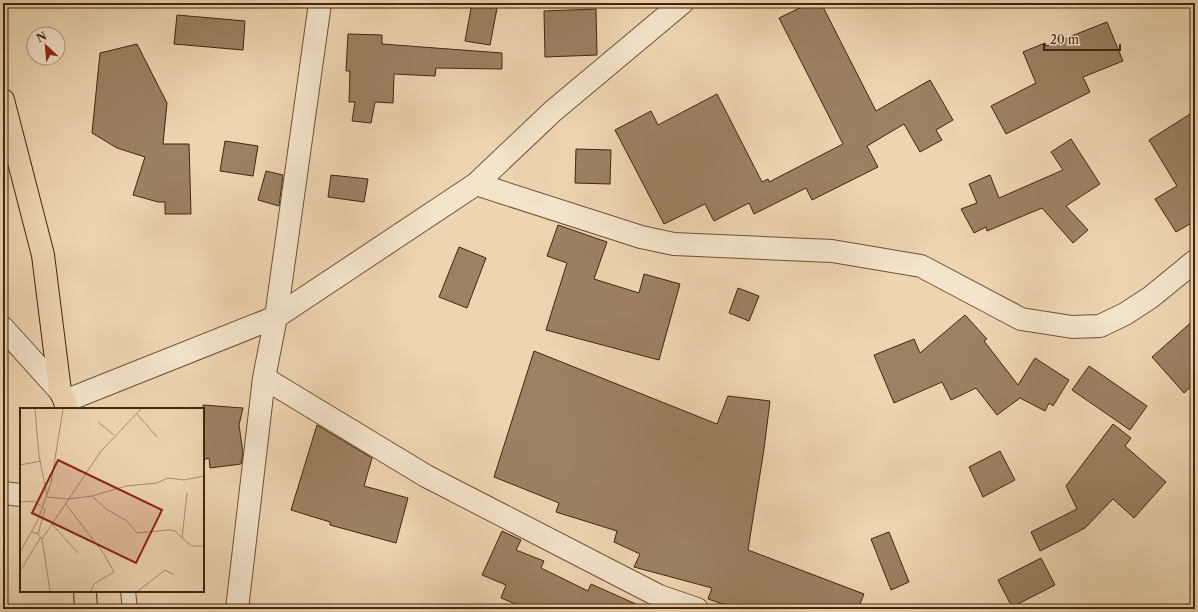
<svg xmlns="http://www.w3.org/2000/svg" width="1198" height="612" viewBox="0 0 1198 612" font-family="'Libre Caslon Text',serif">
<rect width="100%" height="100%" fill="#eed5b1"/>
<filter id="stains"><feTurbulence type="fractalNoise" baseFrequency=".005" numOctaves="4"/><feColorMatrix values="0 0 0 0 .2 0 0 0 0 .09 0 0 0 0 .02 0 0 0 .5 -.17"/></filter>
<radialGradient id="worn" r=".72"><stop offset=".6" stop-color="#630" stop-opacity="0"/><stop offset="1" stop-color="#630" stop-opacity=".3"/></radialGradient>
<!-- building -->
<path fill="#9c8163" stroke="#43260e" d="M472 3H498L490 45 465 41Z
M810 3H821L876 111 930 80 953 120 936 130 942 140 920 152 904 124 867 146 878 167 812 200 806 188 754 214 749 203 714 221 705 204 664 224 615 130 651 111 658 125 717 94 762 182 768 179 769 182 843 144 779 18Z
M596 9 597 55 545 57 544 11Z
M177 15 245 21 243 50 174 44Z
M1107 22 1123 61 1083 77 1090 92 1006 134 991 106 1036 83 1023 52 1045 43 1046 46Z
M348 34 382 35V44L502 53V69L436 68 435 76 394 74 393 103 375 102 371 123 352 121 355 102H349L350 71H346Z
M137 44 167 103 163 144H189L191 214H165V202H158L133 195 145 157 117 148 92 133 100 53Z
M1195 111V221L1176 232 1155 199 1177 186 1149 140Z
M1071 139 1100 184 1066 206 1088 230 1073 243 1042 208 987 231 986 227 974 233 961 209 977 203 969 184 990 175 999 198 1063 170 1051 152Z
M225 141 258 146 253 176 220 171Z
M576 149 611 150 610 184 575 183Z
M266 171 283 175 279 206 258 200Z
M331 175 368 179 364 202 328 197Z
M558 225 607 242 594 279 639 293 644 274 680 284 659 360 546 330 567 263 547 256Z
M459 247 486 258 467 308 439 297Z
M738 288 759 296 749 321 729 313Z
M965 315 987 339 984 341 1018 385 1035 358 1069 380 1053 406 1049 403 1045 411 1020 398 997 415 976 388 951 400 942 382 894 403 874 355 914 339 920 353Z
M1195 319V383L1184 393 1152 357Z
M534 351 717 424 728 396 770 401 764 449 748 550 864 594 858 609H737L708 599 712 588 634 567 640 554 614 542 617 531 556 512 559 503 494 477Z
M1089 366 1147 406 1130 430 1072 390Z
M203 405 243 408 239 425 243 453 241 464 210 468 209 458 203 460Z
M1113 424 1131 438 1125 446 1166 482 1134 518 1113 499 1085 528 1040 551 1031 532 1077 509 1066 486Z
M317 425 372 458 364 486 408 498 396 543 330 525V522L291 510Z
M1000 451 1015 480 983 497 969 467Z
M502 531 521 540 516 550 544 561 541 568 588 591 591 584 647 609H528L501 598 506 585 482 575Z
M889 532 909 582 891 590 871 539Z
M1041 558 1055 585 1012 607 998 580Z"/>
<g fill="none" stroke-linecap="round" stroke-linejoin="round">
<!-- lane casing -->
<g stroke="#6e5237" stroke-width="16">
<path id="lane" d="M128 591 130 609"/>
</g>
<!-- street casing -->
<g stroke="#6e5237" stroke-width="24">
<path id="street" d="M476 184 553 111 682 3
M3 328 60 391
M264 378 426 476 659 596 697 609
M65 401 276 317 476 184 641 237 674 244 832 251 921 266 1021 319 1072 327 1100 326 1125 314 1151 297 1195 261
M3 493 21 495
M237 609 264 378 276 317 320 3"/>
</g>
<!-- primary casing -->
<g stroke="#43260e" stroke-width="24">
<path id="primary" d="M3 100 43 255 60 391 65 401 66 409
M85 591 86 609"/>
</g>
<!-- lane -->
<use href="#lane" stroke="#f4e4cc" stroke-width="14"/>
<!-- street -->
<use href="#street" stroke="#f4e4cc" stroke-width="22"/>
<!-- primary -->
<use href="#primary" stroke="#eed5b1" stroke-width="22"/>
</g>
<!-- overview -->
<g transform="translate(20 408)">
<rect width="184" height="184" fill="#eed5b1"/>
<path fill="none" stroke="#aa8f70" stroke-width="1" d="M15 1 19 48 27 87M117 6 137 29M78 14 94 27M0 57 21 53M72 88 106 78 137 75 148 70 164 72 184 68M27 89 49 91 72 88 86 101 107 113 117 125 150 122 155 123 171 138H184M0 94 14 93 25 101 18 126M45 95 84 146 94 164 74 176 71 183M32 116 58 145M12 124 18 126 22 131 30 183M162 130 167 85M22 131 81 43 121 1M0 144 18 112 31 75 43 1M0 163 21 129M118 183 145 162 154 167"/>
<path fill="#8f2418" fill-opacity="0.15" stroke="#8f2418" stroke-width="2" d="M38 52 142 102 116 155 12 105Z"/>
<rect width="184" height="184" fill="none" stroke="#43260e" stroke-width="2"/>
</g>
<!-- margin -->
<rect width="1198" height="612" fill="none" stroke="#eed5b1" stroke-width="16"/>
<rect x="4" y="4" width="1190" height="604" fill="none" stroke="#43260e" stroke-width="2"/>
<rect x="8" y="8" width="1182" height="596" fill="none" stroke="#43260e"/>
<!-- north arrow -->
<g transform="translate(46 46) rotate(334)"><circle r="19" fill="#f4e4cc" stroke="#ad9880"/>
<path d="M0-3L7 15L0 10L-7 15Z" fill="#8f2418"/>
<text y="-6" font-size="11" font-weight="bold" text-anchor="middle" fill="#43260e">N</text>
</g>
<!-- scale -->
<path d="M1044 44v6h76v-6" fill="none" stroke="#43260e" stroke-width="2"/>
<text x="1050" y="44" font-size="12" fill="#43260e" stroke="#f4e4cc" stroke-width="3" paint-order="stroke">20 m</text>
<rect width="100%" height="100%" filter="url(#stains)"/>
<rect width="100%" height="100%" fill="url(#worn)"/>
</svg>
